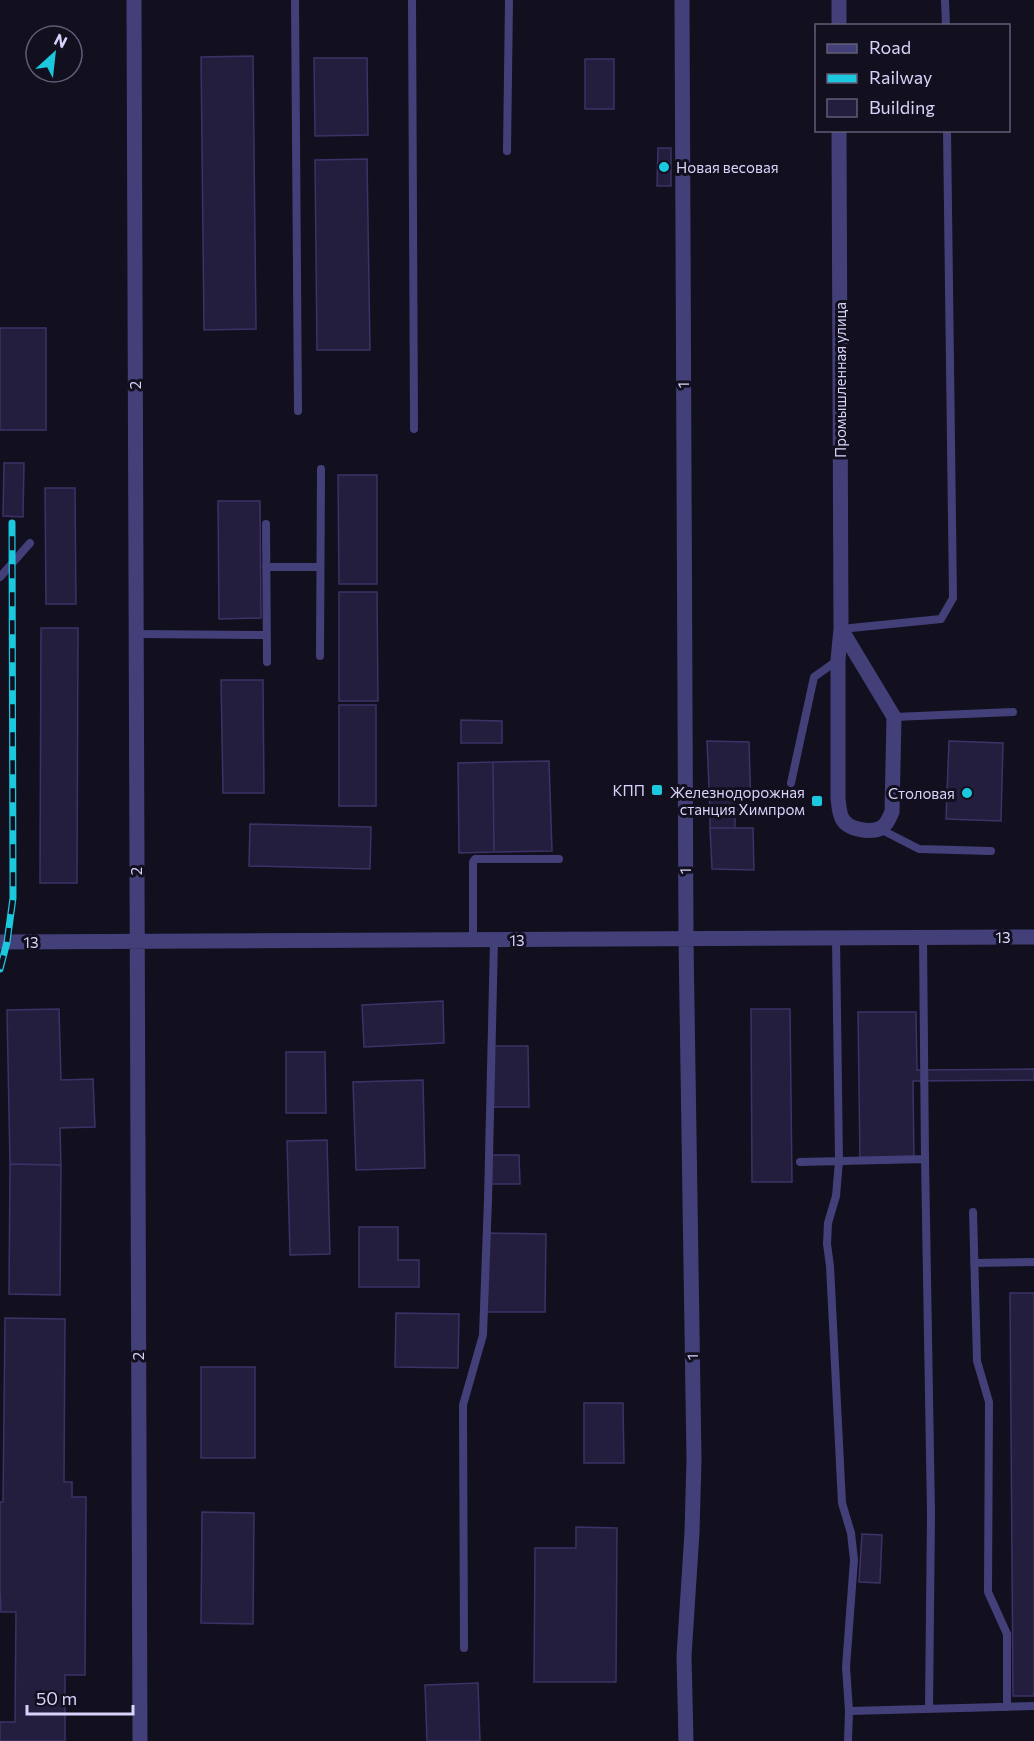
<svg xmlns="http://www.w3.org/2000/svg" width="1034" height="1741" viewBox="0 0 1034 1741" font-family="Commissioner,sans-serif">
<rect width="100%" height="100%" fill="#120f1f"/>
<!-- building -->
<path fill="#241e3e" stroke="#3d3267" stroke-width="1.5" d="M253 56 256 329 204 330 201 57Z
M314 58H367L368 135 315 136Z
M585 59H614V109H585Z
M658 148H671V186H657Z
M367 159 370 350H317L315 160Z
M0 328H46V430H0Z
M4 463H24L23 517 3 516Z
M338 475H377V584H339Z
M45 488H75L76 604H46Z
M218 501H260L261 618 219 619Z
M339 592H377L378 701H339Z
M41 628H78L77 883H40Z
M221 680H263L264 793H223Z
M339 705H376V806H339Z
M461 720 502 721V743H461Z
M707 741 749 742 751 810 710 811Z
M949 741 1003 743 1001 821 946 819Z
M549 761 552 851 494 852 493 762Z
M493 762 494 852 459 853 458 763Z
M735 810V828H710V811Z
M250 824 371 827 370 869 249 866Z
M710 828H753L754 870 712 869Z
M443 1001 444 1043 364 1047 362 1005Z
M59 1009 61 1080 93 1079 95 1127 60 1128 61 1165 10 1164 7 1010Z
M751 1009H790L792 1182H752Z
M858 1012H916L917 1070 1034 1069V1080L913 1081 914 1160 860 1161Z
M489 1046H528L529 1107H489Z
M286 1052H325L326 1113H286Z
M423 1080 425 1168 356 1170 353 1082Z
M327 1140 330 1254 290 1255 287 1141Z
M488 1155H519L520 1184H489Z
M10 1164 61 1165 60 1295 9 1294Z
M359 1227H398V1260H419V1287H359Z
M487 1233 546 1234 545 1312H487Z
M1010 1293H1034V1696H1013Z
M396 1313 459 1314 458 1368 395 1367Z
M5 1318 65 1319 64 1482H72V1497H86L85 1675H65V1741H0V1722H15L16 1612H1L0 1589V1502H3Z
M201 1367H255V1458H201Z
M584 1403H623L624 1463H584Z
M202 1512 254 1513 253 1624 201 1623Z
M576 1527 617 1528 616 1682H534L535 1548H576Z
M862 1534 882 1535 880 1583 859 1582Z
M478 1683 480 1741H427L425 1685Z"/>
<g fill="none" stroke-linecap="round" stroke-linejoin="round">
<!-- lane -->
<path stroke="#434079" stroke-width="8" d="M295 0 298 411
M412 0 414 429
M945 0 946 26
M507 151 509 0
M266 524 267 662
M266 567H319
M0 577 30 543
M841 629 941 619 953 598 947 130
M136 634 266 635
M320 656 321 469
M894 717 1013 712
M791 783 814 677 838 660
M880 829 919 849 991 851
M836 938 839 1161 836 1196 828 1223 827 1244 830 1266 842 1503 851 1533 854 1560 846 1667 849 1711 848 1741
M473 940V862L475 859H559
M925 1159 931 1513 929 1709
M800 1162 925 1159 923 937
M973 1212 977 1361 989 1402 988 1592 1007 1634V1707
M974 1263 1034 1262
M464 1648 463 1405 483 1335 488 1200 494 940
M849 1711 1034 1706"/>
<!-- street -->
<path stroke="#434079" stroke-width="15" d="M134 0 140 1741
M682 0 686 939 694 1460 692 1532 684 1656 686 1741
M839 0V26
M839 130 841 629 838 660V799C839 804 839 813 842 818 847 830 871 833 881 828 887 825 889 818 892 812L894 717 841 629
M0 942 1034 937"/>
<!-- rail casing -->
<g stroke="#1bc8dd" stroke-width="7">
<path id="rail" d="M0 969 7 942 13 898 12 523"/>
</g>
<!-- rail -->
<use href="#rail" stroke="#120f1f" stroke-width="4.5" stroke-dasharray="14" stroke-linecap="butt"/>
</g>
<!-- markers -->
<g fill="#1bc8dd" stroke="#120f1f" stroke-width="2">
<circle cx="664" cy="167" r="6"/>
<rect x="651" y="784" width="12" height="12" rx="3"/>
<circle cx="967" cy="793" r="6"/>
<rect x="811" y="795" width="12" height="12" rx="3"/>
</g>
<g text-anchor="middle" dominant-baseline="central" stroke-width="6" stroke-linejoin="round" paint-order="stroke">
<!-- poi labels -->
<g font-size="15" fill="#d8d3fa" stroke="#120f1f" text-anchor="end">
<text x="676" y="167" text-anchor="start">Новая весовая</text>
<text x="645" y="790">КПП</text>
<text x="805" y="792">Железнодорожная<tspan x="805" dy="17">станция Химпром</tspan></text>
<text x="955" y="793">Столовая</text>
</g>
<!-- street labels -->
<g font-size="15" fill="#d8d3fa" stroke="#120f1f">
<text transform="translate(840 380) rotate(-90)">Промышленная улица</text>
<text transform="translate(135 385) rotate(-90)">2</text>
<text transform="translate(683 385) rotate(-90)">1</text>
<text transform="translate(136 871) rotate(-90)">2</text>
<text transform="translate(685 871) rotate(-90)">1</text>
<text x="1003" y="937">13</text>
<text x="517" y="940">13</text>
<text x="31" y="942">13</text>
<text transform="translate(138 1356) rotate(-90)">2</text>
<text transform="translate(692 1357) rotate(-91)">1</text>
</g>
</g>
<!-- legend -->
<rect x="815" y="24" width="195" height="108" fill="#120f1f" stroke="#615d77" stroke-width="1.5"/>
<rect x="827" y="44" width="30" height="9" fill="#434079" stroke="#615d77" stroke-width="1.5"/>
<text x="869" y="54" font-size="18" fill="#d8d3fa">Road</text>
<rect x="827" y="74" width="30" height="9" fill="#1bc8dd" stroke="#615d77" stroke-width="1.5"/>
<text x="869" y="84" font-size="18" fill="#d8d3fa">Railway</text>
<rect x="827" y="99" width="30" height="18" fill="#241e3e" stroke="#615d77" stroke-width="1.5"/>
<text x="869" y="114" font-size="18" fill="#d8d3fa">Building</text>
<!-- north arrow -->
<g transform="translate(54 54) rotate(27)"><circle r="28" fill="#120f1f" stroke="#615d77" stroke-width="1.5"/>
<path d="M0-4.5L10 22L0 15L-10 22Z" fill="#1bc8dd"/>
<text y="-9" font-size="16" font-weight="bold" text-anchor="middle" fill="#d8d3fa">N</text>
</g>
<!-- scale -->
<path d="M27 1705v9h106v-9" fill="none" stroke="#d8d3fa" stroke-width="3"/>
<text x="36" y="1705" font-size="18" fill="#d8d3fa" stroke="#120f1f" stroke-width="4.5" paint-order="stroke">50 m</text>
</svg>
